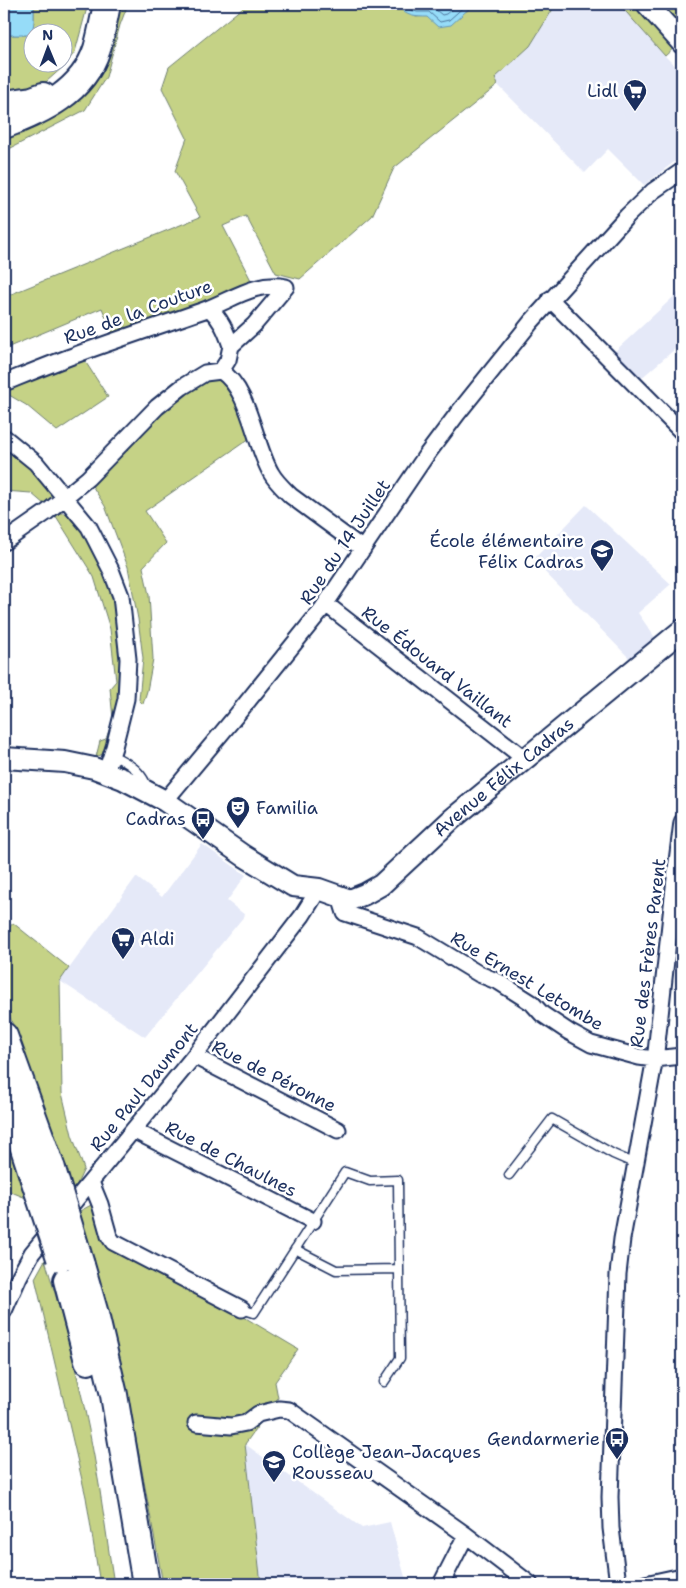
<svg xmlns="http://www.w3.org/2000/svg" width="686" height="1588" viewBox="0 0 686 1588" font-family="'Shantell Sans',sans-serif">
<rect width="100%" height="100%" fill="#fff"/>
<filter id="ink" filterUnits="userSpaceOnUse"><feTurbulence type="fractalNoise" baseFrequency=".02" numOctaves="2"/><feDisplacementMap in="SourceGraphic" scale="10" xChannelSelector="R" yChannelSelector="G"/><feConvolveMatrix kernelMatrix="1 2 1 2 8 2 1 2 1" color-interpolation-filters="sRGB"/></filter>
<g filter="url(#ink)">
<!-- built -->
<path fill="#e5e9f8" d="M556 4H619L665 56 682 73V156L644 185 608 149 585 173 498 85 495 78 530 46Z
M682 289V343L639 380 613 353Z
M586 505 671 584 638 613 656 639 630 659 533 560Z
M202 844 246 875 227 901 245 915 145 1037 60 981 136 877 162 897Z
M245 1444 362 1528 390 1522 405 1577 421 1584H261Z"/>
<!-- green -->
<path fill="#c5d286" stroke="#708072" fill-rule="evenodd" d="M34 4H88L75 52 64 66 46 82 27 90 4 93V35H32L34 21ZM32 32H62V62H32Z
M112 4H128L120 25 106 77 85 110 9 149 4 153V136L45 117Z
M247 4H402L400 8 416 17 467 11 474 4H556L530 46 495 78 498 85 394 168 372 216 300 279 276 273 246 216 223 226 253 284 114 337 102 308 4 349V297L200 217 175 171 187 138 162 88 169 67Z
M619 4H641L677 45 665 56Z
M655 4H682V33Z
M83 358 108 397 57 431 26 405 4 392V390Z
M208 376 227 379 253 436 145 511 166 543 143 567 149 595 153 659 147 691 143 704 139 700 143 658 138 619 128 567 105 506 91 484 170 402Z
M4 448 27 465 53 494 45 505 31 493 4 491Z
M54 513H66L81 531 107 572 118 623 124 661 122 698 108 752 96 757 100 741 106 739 113 719 110 688 116 681 110 629 94 577Z
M13 923 69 968 60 981 62 1093 72 1135 84 1169 71 1197 4 999V934Z
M4 1134 26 1198 4 1189Z
M95 1203 107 1244 123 1257 244 1317 298 1349 275 1382 278 1398 245 1444 261 1584H163L140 1460 126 1390 76 1213Z
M45 1260C65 1324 82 1390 94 1456 102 1498 107 1542 114 1584H100L86 1497 35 1278Z"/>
<!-- water -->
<path fill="#96dcf8" stroke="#6597ba" d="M4 4H34V21L32 35H4Z
M402 4H474L451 25 438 27 427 17C417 17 407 17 400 8Z"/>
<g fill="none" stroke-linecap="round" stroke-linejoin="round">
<!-- shore -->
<path stroke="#4c749c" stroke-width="1" d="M406 4 408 9 417 12H429L440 22 449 20 467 4
M413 4 417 6H431L442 15 446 14 458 4"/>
<!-- lane casing -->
<g stroke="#1b2f5e" stroke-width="11">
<path id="lane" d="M111 755C126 761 142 771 147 787
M509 1175 552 1119 613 1154 636 1164
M295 1249 336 1270 399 1269
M242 1309 254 1313 345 1172 370 1181 398 1180 400 1358 384 1382"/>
</g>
<!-- street casing -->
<g stroke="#1b2f5e" stroke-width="19">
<path id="street" d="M550 299 682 432
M209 308C221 319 226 331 231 346
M221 371C250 390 254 444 271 473 276 482 284 489 291 496L363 549
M4 383C29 373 53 363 78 354 121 338 165 324 207 309 233 299 257 281 286 287L254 325 231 346 228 360 221 371 205 373 182 387 157 407 88 478 47 512 4 542
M4 437 36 463 89 527 111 570 121 596 128 659 126 699 114 747 106 772
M326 604 525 759
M165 801 235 717 322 609 425 457 458 413 531 322 627 216 653 191 682 171
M340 897 345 913 418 937 479 974 499 982 532 1003 542 1014 569 1032 591 1044 639 1057 654 1059 682 1056
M194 1056 338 1130
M133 1130 313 1221
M91 1182 100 1204 109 1236 113 1242 242 1309
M4 1311 19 1277 32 1253 194 1056 302 916 319 889
M196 1423 231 1426 246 1423 258 1414 279 1409 289 1410 466 1535 530 1584
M441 1584 466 1535
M618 1584 611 1528 610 1497 618 1274 622 1239 656 1052 676 869 682 822
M645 1584 682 1576"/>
</g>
<!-- secondary casing -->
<g stroke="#1b2f5e" stroke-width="24">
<g id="secondary">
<path d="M647 4 682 43"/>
<path id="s1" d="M4 758 65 762 94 768 123 779 165 801 244 856 293 886 319 889 350 900 365 894 381 885 452 819 682 630"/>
</g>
</g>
<!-- highway casing -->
<g stroke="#1b2f5e" stroke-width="30">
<path id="highway" d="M4 104 32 100 43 96
M4 125C42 111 83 92 97 49 101 35 104 19 107 4
M4 1036 52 1169
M9 1102 33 1176
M81 1265 95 1314 114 1395 146 1584
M67 1280 88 1361"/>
</g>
<!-- lane -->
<use href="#lane" stroke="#fff" stroke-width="8"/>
<!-- street -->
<use href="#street" stroke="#fff" stroke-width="15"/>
<!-- secondary -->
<use href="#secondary" stroke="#fff" stroke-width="20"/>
<!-- highway -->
<use href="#highway" stroke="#fff" stroke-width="26"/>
<!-- highway-bridge casing -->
<g stroke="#1b2f5e" stroke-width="30" stroke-linecap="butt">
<path id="highway-bridge" d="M52 1169 81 1265
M33 1176 60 1258"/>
</g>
<!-- highway-bridge -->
<use href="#highway-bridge" stroke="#fff" stroke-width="26"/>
</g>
</g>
<!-- icons -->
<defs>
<g id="supermarket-pin" transform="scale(1.25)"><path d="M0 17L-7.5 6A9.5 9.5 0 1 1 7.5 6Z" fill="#1b2f5e" stroke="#fff"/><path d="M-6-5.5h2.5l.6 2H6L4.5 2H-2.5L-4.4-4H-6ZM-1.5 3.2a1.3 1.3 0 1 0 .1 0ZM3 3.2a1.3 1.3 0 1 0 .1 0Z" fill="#fff"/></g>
<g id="school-pin" transform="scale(1.25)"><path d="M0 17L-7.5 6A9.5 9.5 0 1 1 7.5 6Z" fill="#1b2f5e" stroke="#fff"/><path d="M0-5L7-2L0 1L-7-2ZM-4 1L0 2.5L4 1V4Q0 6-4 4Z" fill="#fff"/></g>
<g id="theatre-pin" transform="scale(1.25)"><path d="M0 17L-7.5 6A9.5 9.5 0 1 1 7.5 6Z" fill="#1b2f5e" stroke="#fff"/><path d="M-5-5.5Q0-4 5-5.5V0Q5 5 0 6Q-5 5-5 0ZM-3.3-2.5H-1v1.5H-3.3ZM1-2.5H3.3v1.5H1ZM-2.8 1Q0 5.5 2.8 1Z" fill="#fff"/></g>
<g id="bus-pin" transform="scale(1.25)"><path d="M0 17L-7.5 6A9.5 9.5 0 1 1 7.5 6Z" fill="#1b2f5e" stroke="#fff"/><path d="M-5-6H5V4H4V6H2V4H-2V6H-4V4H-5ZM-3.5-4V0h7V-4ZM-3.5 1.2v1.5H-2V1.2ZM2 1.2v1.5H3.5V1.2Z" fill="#fff"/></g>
</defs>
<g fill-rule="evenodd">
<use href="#supermarket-pin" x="635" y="91"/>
<use href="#school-pin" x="602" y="551"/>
<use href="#theatre-pin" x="238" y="808"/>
<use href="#bus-pin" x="203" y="819"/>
<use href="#supermarket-pin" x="123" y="939"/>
<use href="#bus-pin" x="617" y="1439"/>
<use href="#school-pin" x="274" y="1462"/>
</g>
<g text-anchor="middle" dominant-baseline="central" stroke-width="5" stroke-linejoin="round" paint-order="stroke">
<!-- poi labels -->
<g font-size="18" fill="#1b2f5e" stroke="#fff" text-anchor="end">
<text x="618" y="91">Lidl</text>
<text x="584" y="541">École élémentaire<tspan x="584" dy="21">Félix Cadras</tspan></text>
<text x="256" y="808" text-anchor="start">Familia</text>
<text x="186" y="819">Cadras</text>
<text x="140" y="939" text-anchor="start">Aldi</text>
<text x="600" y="1439">Gendarmerie</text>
<text x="292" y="1452" text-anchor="start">Collège Jean-Jacques<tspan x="292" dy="21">Rousseau</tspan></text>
</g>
<!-- street labels -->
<g font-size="18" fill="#1b2f5e" stroke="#fff">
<text transform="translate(138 312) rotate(-20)">Rue de la Couture</text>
<text transform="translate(345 542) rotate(-56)">Rue du 14 Juillet</text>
<text transform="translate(437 667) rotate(38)">Rue Édouard Vaillant</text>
<text stroke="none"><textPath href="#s1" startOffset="580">Avenue Félix Cadras</textPath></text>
<text transform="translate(648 953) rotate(-83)">Rue des Frères Parent</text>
<text transform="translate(527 981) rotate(31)">Rue Ernest Letombe</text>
<text transform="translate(274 1076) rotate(27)">Rue de Péronne</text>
<text transform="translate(144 1087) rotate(-51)">Rue Paul Daumont</text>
<text transform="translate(231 1159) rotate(27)">Rue de Chaulnes</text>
</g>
</g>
<!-- margin -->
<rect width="686" height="1588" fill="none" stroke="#fff" stroke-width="20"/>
<rect x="10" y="10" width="666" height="1568" fill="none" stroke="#1b2f5e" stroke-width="2" filter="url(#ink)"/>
<!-- north arrow -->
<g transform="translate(48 48) rotate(359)"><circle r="24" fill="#ffffff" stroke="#a4acbf"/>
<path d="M0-4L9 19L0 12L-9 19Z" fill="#1b2f5e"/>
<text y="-8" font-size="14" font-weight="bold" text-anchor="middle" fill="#1b2f5e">N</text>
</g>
</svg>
